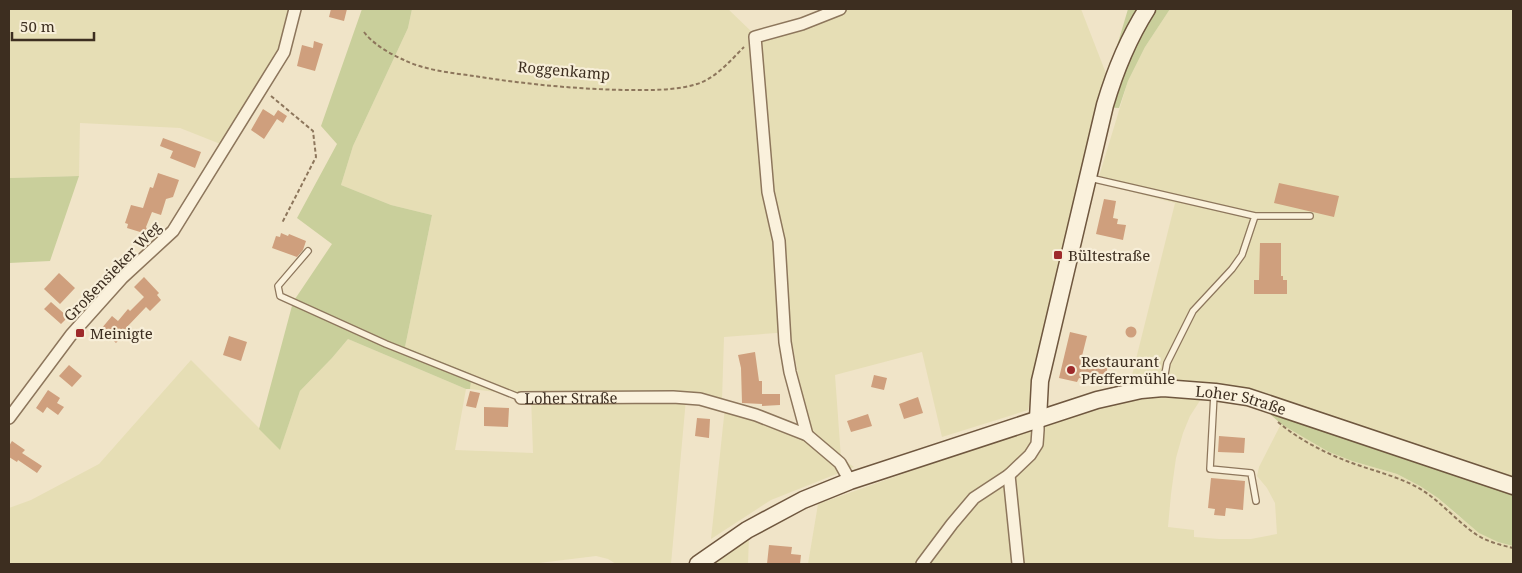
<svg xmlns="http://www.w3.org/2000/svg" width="1522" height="573" viewBox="0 0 1522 573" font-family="'Noto Serif',serif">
<rect width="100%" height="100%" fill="#f0e4c8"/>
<!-- farmland -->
<path fill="#e6deb5" d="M9 9H294L283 51 223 145 180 128 80 123 79 176 9 178Z
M412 9H728L754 34 820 15 819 9H1081L1107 76 1028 410 942 437 922 352 835 375 841 458 854 467 771 500 711 539 725 407 811 441 790 332 724 337 722 400 686 399 671 564H616L608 559 596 556 531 564H9V508L31 500 99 464 191 360 280 449 300 391 332 358 348 339 466 389 455 450 533 453 531 396 470 389 472 374 405 347 432 215 391 205 341 185 353 146 408 28Z
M1170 9H1513V479L1210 385 1190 416 1183 433 1176 458 1171 494 1168 527 1194 530V537L1219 539H1251L1277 534 1275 503 1267 488 1257 476 1259 467 1281 424 1329 452 1352 461 1397 474 1420 486 1438 498 1458 516 1498 542 1513 546V564H808L818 504 1018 433 1168 383 1131 379 1175 203 1097 183 1128 81 1145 47Z
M749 536 748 564H709Z"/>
<!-- green -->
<path fill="#c9cf9b" d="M362 9H412L408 28 353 146 341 185 391 205 432 215 405 347 472 374 470 389H466L348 339 332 358 300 391 280 450 259 429 293 302 332 244 297 218 337 144 321 126Z
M1128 9H1170L1145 47 1128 81 1119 108 1099 107Z
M79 176 50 261 9 263V178Z
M1247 393 1513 479V546L1498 542 1479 533 1438 498 1420 486 1397 474 1352 461 1329 452 1303 437 1281 424Z"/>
<!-- building -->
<path fill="#cf9f7d" d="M331 9H347L344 21 329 17Z
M314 41 323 44 315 71 297 66 302 45 313 48Z
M263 109 274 116 278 110 287 116 283 123 277 119 264 139 251 130Z
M163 138 201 152 195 168 170 158 173 151 160 146Z
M158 173 179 180 173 197 166 199 161 215 152 212 146 227 150 235 127 228 128 224 125 223 131 205 143 208 150 187 153 188Z
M1279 183 1339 196 1334 217 1274 203Z
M1104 199 1116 201 1113 218 1118 219 1117 224 1126 225 1123 240 1096 234Z
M281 233 288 236 289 234 306 241 303 250 297 257 272 248 276 236 280 237Z
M1260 243H1281V276H1283V280H1287V294H1254V280H1259Z
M59 273 75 288 60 304 44 289Z
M144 277 159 293 157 295 161 300 150 311 146 307 126 328 128 330 116 343 101 329 112 316 118 321 128 309 130 311 144 297 134 287Z
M51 302 68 317 61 324 44 309Z
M1125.5 332a5.5 5.5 0 1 1 11 0a5.5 5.5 0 1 1-11 0Z
M1070 332 1087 336 1081 360 1108 366 1104 381 1097 379 1096 381 1079 378 1077 382 1059 378Z
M229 336 247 342 241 361 223 355Z
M755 352 759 381H762V394H780V405L762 406V404L742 403 741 368 738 355Z
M69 365 82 376 72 387 59 376Z
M874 375 887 378 884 390 871 387Z
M48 390 60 398 57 403 64 407 58 415 47 407 43 413 36 408Z
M470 391 480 393 476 408 466 406Z
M918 397 923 413 904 419 899 404Z
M484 407 509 408 508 427 484 426Z
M868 414 872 426 851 432 847 421Z
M697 418 710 419 709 438 695 436Z
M1219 436 1245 438 1244 453 1218 452Z
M12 441 25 450 22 453 42 466 37 473 18 460 17 462 9 457V446Z
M1211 478 1245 481 1243 510 1226 508 1225 516 1214 515 1215 509 1208 508Z
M769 545 792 547 791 554 801 555 800 564 782 563V564H767Z"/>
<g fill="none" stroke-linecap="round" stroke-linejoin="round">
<!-- lane casing -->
<g stroke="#8d765c" stroke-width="8">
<path id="lane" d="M1090 178 1255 216H1310
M308 251 278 286 280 296 386 344 521 398
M1163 385 1167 363 1193 311 1232 269 1242 255 1255 216
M1214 394 1210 469 1251 473 1256 501"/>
</g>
<!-- street casing -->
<g stroke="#8d765c" stroke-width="14">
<g id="street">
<path id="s1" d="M521 398 673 397 700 399 756 415 807 435 840 463 850 481"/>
<path d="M9 418 71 335 122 278 173 231 284 52 295 9"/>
<path d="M807 435 790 372 785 342 779 241 768 192 755 37 802 24 840 9"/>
<path d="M1009 475 1018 564"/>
<path d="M922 564 952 524 974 498 1009 475 1030 455 1037 444 1038 430V419"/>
</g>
</g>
<!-- secondary casing -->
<g stroke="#6f573f" stroke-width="19">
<g id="secondary">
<path d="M1038 419 1040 381 1105 105C1115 71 1128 39 1147 9"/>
<path id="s2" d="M698 564 747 530 803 500 850 481 1097 400 1141 390 1163 388 1215 392 1248 397 1513 486"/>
</g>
</g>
<!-- path -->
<path stroke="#8d765c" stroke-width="2" stroke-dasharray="4 2.5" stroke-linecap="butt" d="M364 32C373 44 390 54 404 60 424 70 452 73 474 76 524 84 575 89 625 90 649 90 674 91 697 84 716 78 730 61 744 47
M271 96 313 131 316 157 282 223
M1278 422C1299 440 1327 454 1352 463 1374 471 1396 476 1417 487 1440 500 1456 521 1477 535 1488 542 1501 545 1513 548"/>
<!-- lane -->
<use href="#lane" stroke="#faf1dc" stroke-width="5.5"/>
<!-- street -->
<use href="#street" stroke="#faf1dc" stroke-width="11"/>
<!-- secondary -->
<use href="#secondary" stroke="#faf1dc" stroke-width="16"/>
</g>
<!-- markers -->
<g fill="#9e2a2b" stroke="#f7eed8" stroke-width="2">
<rect x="1053" y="250" width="10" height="10" rx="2.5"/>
<rect x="75" y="328" width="10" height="10" rx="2.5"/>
<circle cx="1071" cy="370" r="5"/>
</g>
<g text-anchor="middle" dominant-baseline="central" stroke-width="4.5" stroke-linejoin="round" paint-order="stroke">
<!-- street labels -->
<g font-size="15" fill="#3d2e20" stroke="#f7eed8">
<text transform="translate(564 70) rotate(5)">Roggenkamp</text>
<text transform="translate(112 271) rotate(-46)">Großensieker Weg</text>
<text stroke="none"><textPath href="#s1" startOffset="50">Loher Straße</textPath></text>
<text stroke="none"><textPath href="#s2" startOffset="580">Loher Straße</textPath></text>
</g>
<!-- poi labels -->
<g font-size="15" fill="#3d2e20" stroke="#f7eed8" text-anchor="start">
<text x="1068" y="255">Bültestraße</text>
<text x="90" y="333">Meinigte</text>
<text x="1081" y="361">Restaurant<tspan x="1081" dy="17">Pfeffermühle</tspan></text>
</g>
</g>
<!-- border -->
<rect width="1522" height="573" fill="none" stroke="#3d2e20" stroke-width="20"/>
<!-- scale -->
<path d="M12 32v8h82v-8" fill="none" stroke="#3d2e20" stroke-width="2.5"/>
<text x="20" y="32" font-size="15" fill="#3d2e20" stroke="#f7eed8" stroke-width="4" paint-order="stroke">50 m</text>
</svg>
